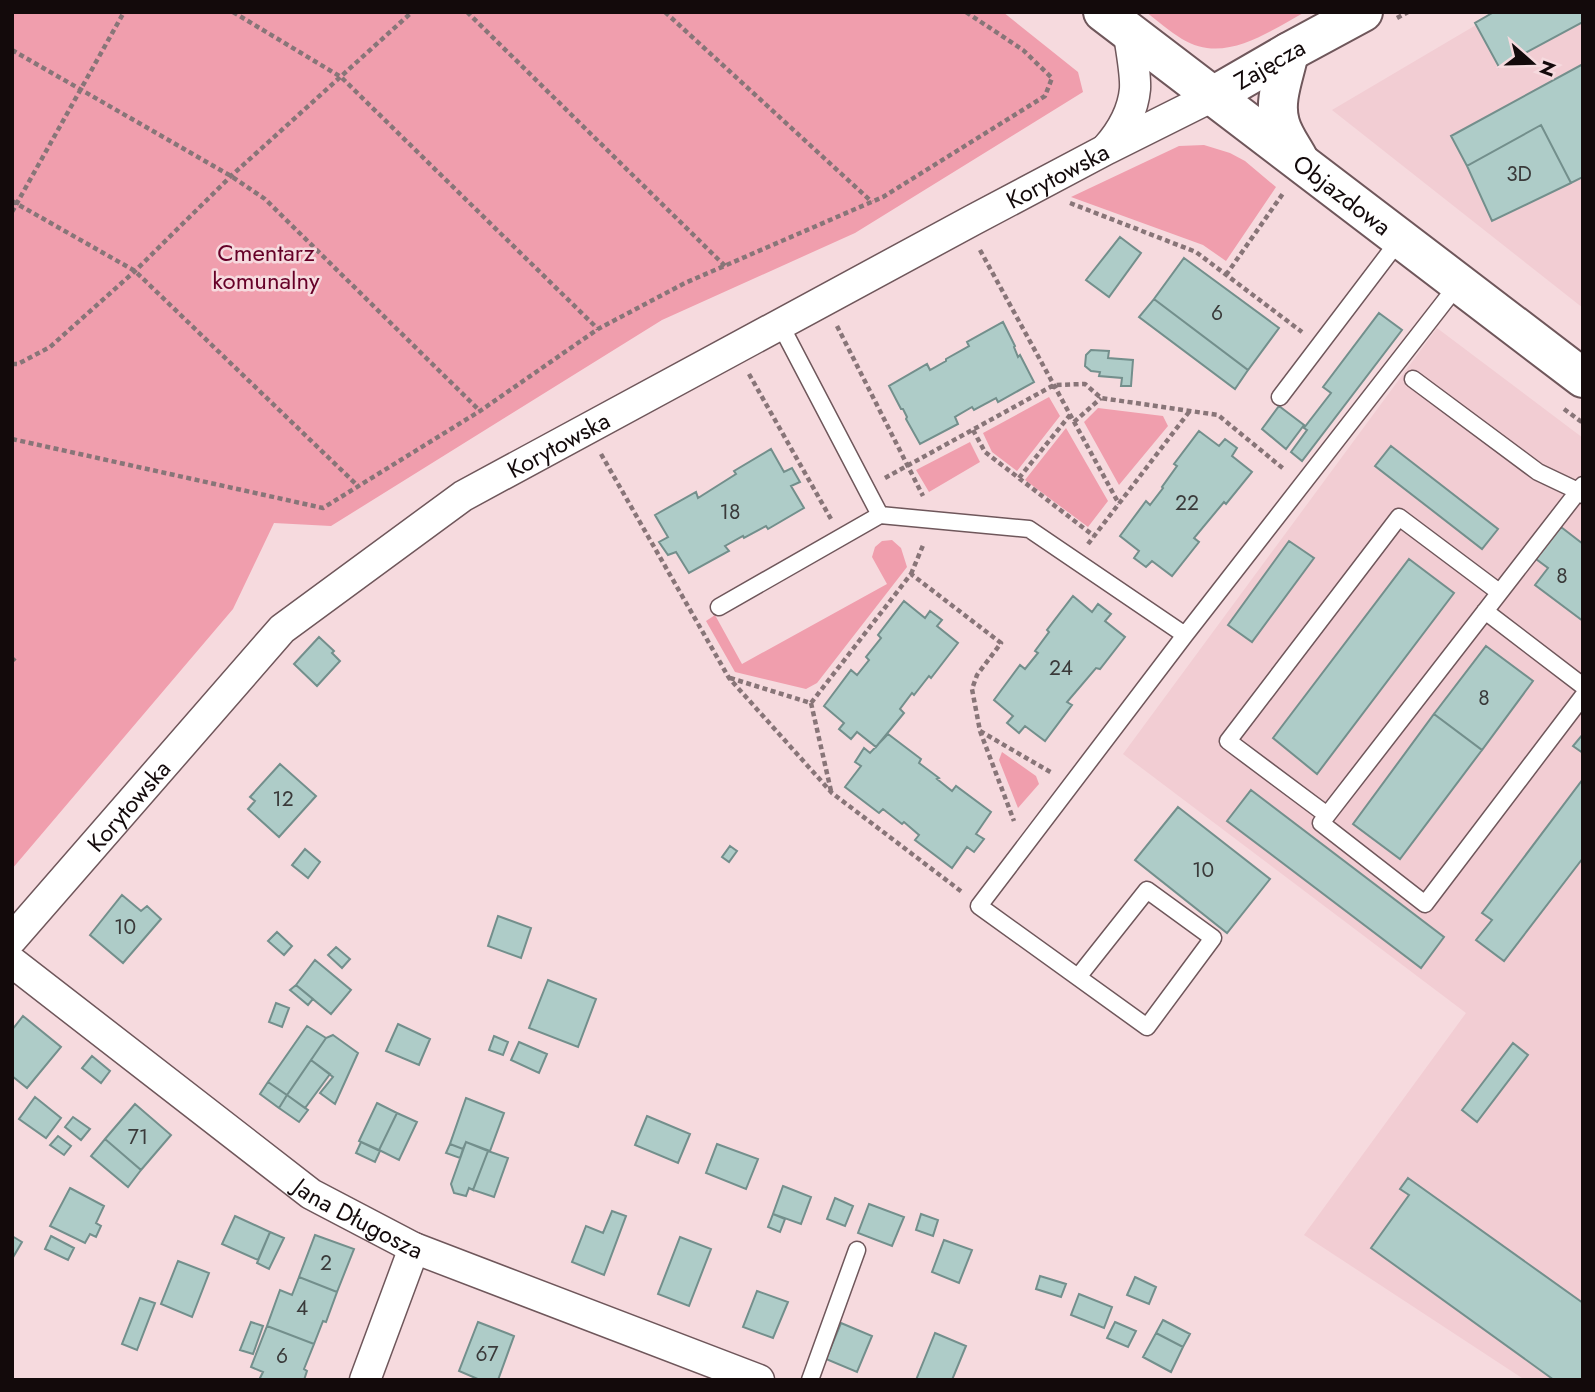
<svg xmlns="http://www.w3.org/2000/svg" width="1595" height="1392" viewBox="0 0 1595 1392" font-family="Jost,sans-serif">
<rect width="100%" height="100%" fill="#f6dade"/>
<!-- built -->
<path fill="#f2cdd3" d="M1498 12H1583V308L1332 110Z
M1437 328 1583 438V1380H1525L1304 1235 1466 1013 1123 754Z"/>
<!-- green -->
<path fill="#f09ead" d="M12 12H1003L1078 72 1083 92 855 233 662 320 331 526 274 523 233 609 12 869Z
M1146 12H1305C1268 32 1224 65 1182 39 1169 31 1158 21 1146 12Z
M1204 145 1230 153 1245 161 1276 187 1226 261 1203 245 1071 197 1179 146Z
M1049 397 1060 416 1017 471 992 452 983 433Z
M1098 408 1163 416 1168 426 1119 485 1084 422Z
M1066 428 1108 501 1088 527 1025 480Z
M970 442 980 462 929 492 916 470Z
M892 540 901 548 907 567 817 683 806 689 735 672 706 621 715 615 742 664 887 584 872 557 875 547 882 541Z
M1002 752 1036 776 1039 784 1018 808 999 760Z"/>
<!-- building -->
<path fill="#aeccc8" stroke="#738f8c" stroke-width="2" d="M1494 12H1583V22L1499 67 1475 23Z
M1583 64V177L1571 183 1541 125 1467 166 1451 136Z
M1541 125 1571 183 1492 221 1467 166Z
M1120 237 1141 253 1109 297 1086 280Z
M1184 258 1279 328 1248 370 1154 299Z
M1154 299 1248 370 1235 389 1139 317Z
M1379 313 1402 330 1302 461 1291 452 1307 430 1304 428 1331 393 1323 387Z
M1003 322 1015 346 1014 347 1018 357 1020 355 1034 382 998 402 996 398 974 410 972 407 955 417 958 424 920 444 906 419 907 417 903 409H901L889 386 927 364 930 370 946 361V359L969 346 967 342Z
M1091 350 1109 351 1108 358 1133 360 1131 386H1121L1122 378 1099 376 1100 372 1091 371 1085 366 1086 355Z
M1279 406 1304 425 1286 449 1262 429Z
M1199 431 1219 446 1225 439 1237 448 1232 456 1252 472 1226 504 1224 502 1194 538 1199 542 1172 576 1152 561 1146 567 1134 558 1139 551 1120 536 1146 501 1150 505 1163 488 1162 487 1177 466 1174 464Z
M1391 446 1498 529 1482 549 1375 466Z
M771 449 784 472 792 468 800 482 791 486 804 508 768 529 766 526 744 538 743 536 725 546 729 551 689 573 676 552 668 555 659 542 668 537 655 515 696 492 698 498 736 474 734 471Z
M1561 527 1583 544V621L1535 585 1548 568 1536 559Z
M1289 541 1314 558 1252 642 1228 625Z
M1409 559 1454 593 1317 774 1273 738Z
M1073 596 1092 612 1098 604 1111 614 1105 621 1125 637 1100 669 1096 668 1067 702 1072 705 1045 741 1025 726 1019 733 1007 723 1013 716 994 700 1020 665 1025 669 1038 653 1035 651 1049 632 1047 630Z
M904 601 925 618 930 611 942 620 937 626 958 643 931 678 929 676 914 695 912 693 900 709 904 713 876 747 857 732 851 739 839 729 844 723 824 706 851 670 857 675 869 660 866 657 881 638 878 635Z
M319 637 334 651 332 653 340 661 317 686 294 664Z
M1486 646 1533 681 1482 750 1434 714Z
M1434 714 1482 750 1400 859 1353 824Z
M888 734 921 759 919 763 939 778 937 779 952 791 956 786 991 812 976 834 984 839 974 852 967 847 952 868 915 840 919 835 904 822 902 824 883 809 879 813 845 787 861 766 855 762 864 748 870 753Z
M1583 734V753L1573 746Z
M280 764 316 796 279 837 248 809 255 801 250 797Z
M1583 779V858L1504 961 1476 940 1492 920 1482 913Z
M1251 790 1444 937 1421 968 1227 821Z
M1178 807 1270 879 1227 933 1135 860Z
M730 846 737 851 729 862 722 857Z
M305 849 320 862 308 878 292 865Z
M122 895 141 911 147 906 161 919 123 963 90 935Z
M498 916 531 928 521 958 488 946Z
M277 932 292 946 284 955 268 941Z
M336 947 350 959 342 968 328 955Z
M315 960 351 990 331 1014 296 985Z
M548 980 596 999 578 1047 529 1028Z
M296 985 313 999 308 1005 290 990Z
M276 1003 289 1008 282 1027 269 1022Z
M23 1016 61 1047 27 1088 12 1076V1030Z
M398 1024 430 1039 419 1065 386 1051Z
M307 1026 326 1038 287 1095 268 1082Z
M333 1035 358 1053 335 1104 320 1093 333 1077 311 1060 326 1038Z
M494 1036 508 1042 503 1055 489 1050Z
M519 1042 547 1054 539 1073 511 1060Z
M1513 1043 1528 1055 1477 1122 1462 1110Z
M92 1056 110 1071 101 1083 82 1068Z
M311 1060 330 1074 305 1108 287 1095Z
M268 1082 287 1095 279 1108 260 1094Z
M287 1095 308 1110 299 1122 279 1108Z
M35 1097 61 1118 46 1138 19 1119Z
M466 1098 504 1113 490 1151 466 1142 463 1149 450 1144Z
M377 1103 397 1113 379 1150 359 1141Z
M135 1104 171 1135 141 1170 105 1139Z
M397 1113 417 1122 399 1160 379 1150Z
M647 1116 690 1134 678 1163 635 1145Z
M73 1117 90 1129 81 1140 65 1127Z
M58 1136 71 1146 64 1155 50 1145Z
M105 1139 141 1170 128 1187 91 1156Z
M361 1142 380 1151 375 1162 356 1153Z
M466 1142 488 1151 473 1190 469 1188 466 1196 454 1193 451 1184Z
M450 1144 463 1149 460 1158 446 1153Z
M717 1144 758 1159 746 1189 706 1173Z
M488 1151 508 1158 494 1197 473 1190Z
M1408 1178 1583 1303V1380H1554L1371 1248 1409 1195 1400 1189Z
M783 1186 811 1197 801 1224 773 1214Z
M70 1188 104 1206 96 1223 101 1226 96 1237 90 1234 85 1243 50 1226Z
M835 1198 853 1206 845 1226 827 1219Z
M869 1204 904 1217 892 1246 858 1233Z
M612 1211 626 1216 604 1275 572 1262 586 1226 603 1233Z
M773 1214 785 1219 780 1232 768 1227Z
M921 1214 938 1220 933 1236 916 1230Z
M235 1216 270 1232 258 1260 222 1244Z
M270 1232 284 1238 269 1269 257 1263Z
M315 1235 354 1249 337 1292 299 1277Z
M12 1236 22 1242 12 1259Z
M51 1236 74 1248 68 1260 45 1249Z
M680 1237 711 1249 689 1306 658 1294Z
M944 1240 972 1250 959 1283 932 1272Z
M178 1261 209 1273 192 1317 161 1304Z
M1040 1276 1066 1284 1061 1297 1036 1289Z
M299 1277 337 1292 326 1322 323 1321 314 1344 267 1326 280 1290 292 1295Z
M1135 1277 1156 1287 1149 1304 1127 1295Z
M757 1291 788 1302 773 1338 743 1327Z
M1079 1294 1112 1307 1104 1328 1071 1315Z
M140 1298 155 1303 137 1350 122 1344Z
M1163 1320 1190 1334 1183 1347 1156 1333Z
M251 1322 263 1326 253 1354 240 1350Z
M478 1322 514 1336 498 1380H480L459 1371Z
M1115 1322 1136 1331 1128 1347 1107 1338Z
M841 1323 872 1336 857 1372 826 1359Z
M267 1326 314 1344 304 1369 307 1371 304 1380H259L263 1372 251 1367Z
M935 1333 966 1346 952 1380H916Z
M1156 1333 1183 1347 1171 1372 1143 1357Z"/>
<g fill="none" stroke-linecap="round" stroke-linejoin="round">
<!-- service casing -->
<g stroke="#6f575b" stroke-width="19">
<path id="service" d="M1413 379 1538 472 1578 491 1583 495
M1280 397 1400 239
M1583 485 1321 823 1425 904 1583 696
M880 515 1029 529 1185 635
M719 607 880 515 780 324
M1485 611 1583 686
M1327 815 1228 741 1399 517 1499 592
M1078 977 1147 890 1213 938 1147 1027 979 906 1185 635 1459 283
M810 1380 857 1250"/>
</g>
<!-- minor casing -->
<g stroke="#6f575b" stroke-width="33">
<g id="minor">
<path d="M1107 148C1121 132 1133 111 1135 89 1136 74 1131 50 1129 34"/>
<path id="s1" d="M12 939 282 629 463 496 973 220 1107 149 1213 96"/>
<path id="s2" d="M12 962 311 1194 414 1248 759 1380"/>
<path d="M365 1380 414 1248"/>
</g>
</g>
<!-- tertiary casing -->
<g stroke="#6f575b" stroke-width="42">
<g id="tertiary">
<path id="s3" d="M1103 12 1583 378"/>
<path d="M1289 52C1285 74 1273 100 1280 123 1283 135 1292 147 1298 158"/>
<path id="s4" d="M1213 96 1289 52 1363 12"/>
</g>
</g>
<!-- path -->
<path stroke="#887578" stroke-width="4.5" stroke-dasharray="5 3.5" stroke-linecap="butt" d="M233 12 341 77 598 329
M467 12 725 266
M665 12 872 202
M1397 18 1408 12
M12 50 231 176 265 199 480 411
M12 201 135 271 358 486
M1070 203 1196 252 1302 332
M12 212 124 12
M980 250 1119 504
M1226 275 1284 192
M837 326 923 496
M12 364H18L50 347 135 271 231 176 412 12
M749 374 831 519
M1564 409 1583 423
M1074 422 1101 398
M973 430 985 452 1094 536
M12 439 323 508 480 411 598 329 685 283 883 197 1045 96 1052 78 1023 50 966 12
M601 454 729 678 832 793 962 892
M885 478 1054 385 1085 384 1101 398 1218 415 1285 470
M1019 478 1070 415
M1088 544 1189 412
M911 574 924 543
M12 661 15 658
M730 678 811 703 911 574 1001 643 977 675 972 689 980 731 1014 821
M811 703 831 791
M980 731 1052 773"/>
<!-- service -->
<use href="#service" stroke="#fff" stroke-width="16"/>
<!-- minor -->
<use href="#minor" stroke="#fff" stroke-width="30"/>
<!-- tertiary -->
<use href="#tertiary" stroke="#fff" stroke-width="38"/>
</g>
<g text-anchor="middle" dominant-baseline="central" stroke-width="5" stroke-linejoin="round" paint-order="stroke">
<!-- number labels -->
<g font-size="21" fill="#3a3a3a">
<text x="1519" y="174">3D</text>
<text x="1217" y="313">6</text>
<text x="1187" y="503">22</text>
<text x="730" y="512">18</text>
<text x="1562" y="576">8</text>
<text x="1061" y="668">24</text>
<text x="1484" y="698">8</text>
<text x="283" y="799">12</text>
<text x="1203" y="870">10</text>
<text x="125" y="927">10</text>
<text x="138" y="1137">71</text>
<text x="326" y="1263">2</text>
<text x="302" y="1308">4</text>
<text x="487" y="1354">67</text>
<text x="282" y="1356">6</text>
</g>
<!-- street labels -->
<g font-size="24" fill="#130a0b" stroke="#f6dade">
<text stroke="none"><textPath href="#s4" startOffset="65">Zajęcza</textPath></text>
<text stroke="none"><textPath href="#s1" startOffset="1311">Korytowska</textPath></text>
<text stroke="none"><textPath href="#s3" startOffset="301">Objazdowa</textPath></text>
<text stroke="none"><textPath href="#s1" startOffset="744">Korytowska</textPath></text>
<text stroke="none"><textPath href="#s1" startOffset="177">Korytowska</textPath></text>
<text stroke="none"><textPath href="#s2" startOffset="432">Jana Długosza</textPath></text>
</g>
<!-- park labels -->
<g font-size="24" fill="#660028" stroke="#f6dade">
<text x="266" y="252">Cmentarz<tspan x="266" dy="28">komunalny</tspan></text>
</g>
</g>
<!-- border -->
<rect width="1595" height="1392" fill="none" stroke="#130a0b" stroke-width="28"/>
<!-- north arrow -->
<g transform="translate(1532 63) rotate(110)" stroke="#f6dade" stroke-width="5" paint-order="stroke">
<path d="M0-5L12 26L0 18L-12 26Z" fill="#130a0b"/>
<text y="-10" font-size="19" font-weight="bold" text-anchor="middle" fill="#130a0b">N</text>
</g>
</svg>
